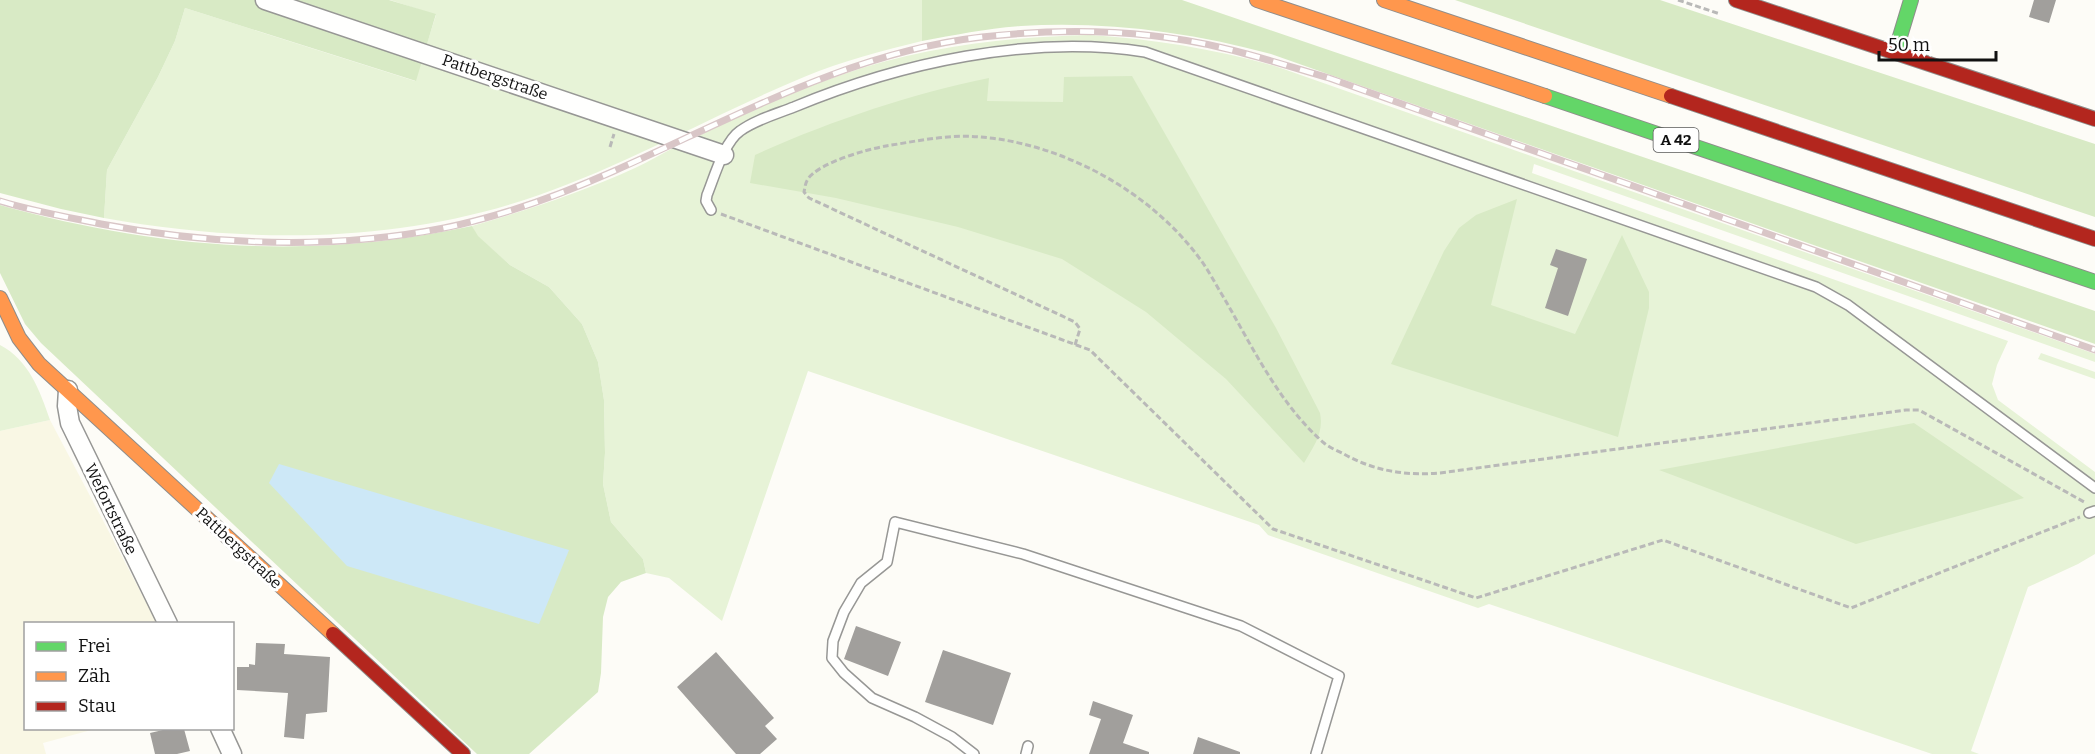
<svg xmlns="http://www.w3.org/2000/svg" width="2095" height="754" viewBox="0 0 2095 754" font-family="Bitter,serif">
<rect width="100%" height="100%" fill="#fdfcf7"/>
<!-- farmland -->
<path fill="#f9f7e4" d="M50 420 157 623 26 624V728L95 729 43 743 46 754H0V431Z"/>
<!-- green -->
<path fill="#e7f3d7" d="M390 0H922V41C882 51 842 61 804 77 715 114 630 163 539 195 399 244 248 244 104 218L107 170 158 77 175 41 185 8 415 81 436 15Z
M1090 35C1153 39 1214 49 1275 66L2095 354V362L1534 164 1532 173 2008 341 1997 365 1992 384 1998 400 2095 472V554L2078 564 2028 587 1971 751 1979 754H1932L1489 604 1478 608 1268 535 1259 525 808 371 722 621 669 578 646 573 643 559 611 522 603 484 605 453 604 400 598 362 582 324 549 287 510 265 477 236 472 226C528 210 582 192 635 168 648 162 661 154 675 147 729 121 784 94 841 75 922 47 1005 37 1090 35Z
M0 345C29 360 40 391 50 420L0 431Z
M2041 353 2095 372V379L2038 359Z"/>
<!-- forest -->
<path fill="#d8eac5" d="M0 0H389L436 14 416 81 185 8 175 41 158 77 107 170 104 218 61 209 0 193Z
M922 0H1182L2095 311V344L1271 54C1189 32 1106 21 1021 26 988 28 955 35 922 41Z
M1455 0H1660L2095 144V217Z
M1132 76 1276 328 1320 413C1324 433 1314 446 1304 463L1226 379 1146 312 1062 259 958 227 836 198 750 183 755 155C827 122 911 94 989 78L987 101 1063 102 1064 77Z
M1517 199 1491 305 1575 334 1622 235 1649 292V308L1618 437 1391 364 1444 251 1459 228 1476 215Z
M0 205C157 249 312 261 472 226L478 236 510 265 549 287 582 324 598 362 604 400 605 453 603 484 611 522 643 559 646 573 621 582 608 597 603 617 601 673 598 692 529 754H477L41 343 25 324 0 273Z
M1914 423 2024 498 1856 544 1659 470Z"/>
<!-- water -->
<path fill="#cde8f7" d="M279 464 569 550 539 624 347 566 269 483Z"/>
<!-- building -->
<path fill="#a19f9c" d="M2034 0H2056L2049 23 2029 17Z
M1556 249 1587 259 1568 316 1545 308 1558 268 1550 265Z
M856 626 901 642 888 676 844 659Z
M256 643 285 644 284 654 330 657 327 712 306 714 304 739 284 737 288 693 237 690V667H249V664L255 665Z
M943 650 1011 673 993 725 925 702Z
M716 652 774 718 765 726 777 739 760 754H736L677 687Z
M1093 701 1133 715 1123 743 1149 752V754H1089L1101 719 1089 715Z
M167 729H184L190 751 177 754H155L150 733Z
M1198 737 1240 752V754H1193Z"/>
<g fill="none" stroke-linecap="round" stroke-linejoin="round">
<!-- lane casing -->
<g stroke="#979795" stroke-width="12">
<path id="lane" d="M711 210 706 201 707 195C714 178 724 142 740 131 755 120 776 114 794 107 900 63 1030 34 1145 52L1816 287 1848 305 2095 488
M2089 513 2095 511
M974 754 952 737 915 717 872 698 844 673 832 658 833 641 844 612 861 583 887 562 895 522 1023 554 1241 626 1339 676 1316 754
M1026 754 1028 746"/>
</g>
<!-- street casing -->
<g stroke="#979795" stroke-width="21">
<path id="street" d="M265 0 724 155
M68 390 67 406 70 423 168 624
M220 728 232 754"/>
</g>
<!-- fast casing -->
<g stroke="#8e8d8b" stroke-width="16">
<path id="fast" d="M1895 53 1911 0
M1545 96 2095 282"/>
</g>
<!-- slow casing -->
<g stroke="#8e8d8b" stroke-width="16">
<path id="slow" d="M1257 0 1545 96
M1384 0 1671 96
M0 298 19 338 39 364 333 634"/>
</g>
<!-- jam casing -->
<g stroke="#8e8d8b" stroke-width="16">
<path id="jam" d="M1736 0 2095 119
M1671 96 2095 239
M333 634 463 754"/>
</g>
<!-- path -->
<path stroke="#b9b9b8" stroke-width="3" stroke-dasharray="6 3" stroke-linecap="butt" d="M1678 0 1720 14
M610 147 614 134
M721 214 1090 350 1273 529 1476 598 1663 540 1851 608 2080 517
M1075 345 1080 329 1075 322 809 198 804 192C805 188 805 183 808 179 818 163 868 149 886 146 917 141 949 134 981 137 1064 144 1151 192 1200 259 1209 271 1216 285 1224 298 1253 348 1280 405 1324 443 1330 448 1338 451 1344 454 1374 471 1406 476 1440 473L1906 410H1919L2086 503"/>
<!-- lane -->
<use href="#lane" stroke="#fffffe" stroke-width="9"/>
<!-- street -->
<use href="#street" stroke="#fffffe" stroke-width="18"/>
<!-- fast -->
<use href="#fast" stroke="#63d668" stroke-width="14"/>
<!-- slow -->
<use href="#slow" stroke="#ff974d" stroke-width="14"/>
<!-- jam -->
<use href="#jam" stroke="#b3261e" stroke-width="14"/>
<!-- rail casing -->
<g stroke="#d9c6c7" stroke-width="7">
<path id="rail" d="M0 201C33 211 67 217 101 224 213 245 332 250 444 228 503 216 560 195 614 171 734 118 850 52 982 37 1062 28 1144 29 1223 48 1258 56 1294 68 1329 78L2095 350"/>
</g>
<!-- rail -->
<use href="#rail" stroke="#fff" stroke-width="4.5" stroke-dasharray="14" stroke-linecap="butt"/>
</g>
<g text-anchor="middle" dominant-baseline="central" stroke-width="6" stroke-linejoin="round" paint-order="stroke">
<!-- shield labels -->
<rect fill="#fff" stroke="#585858" stroke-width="1.5" x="1653.5" y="128" width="45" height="24" rx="4.5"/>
<g font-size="15" font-weight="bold" fill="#111">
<text x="1676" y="140">A 42</text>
</g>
<!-- street labels -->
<g font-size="16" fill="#111" stroke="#fff">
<text transform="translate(495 77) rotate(19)">Pattbergstraße</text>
<text transform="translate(111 509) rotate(64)">Wefortstraße</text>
<text transform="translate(239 548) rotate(43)">Pattbergstraße</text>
</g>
</g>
<!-- legend -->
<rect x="24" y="622" width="210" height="108" fill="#ffffff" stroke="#a0a0a0" stroke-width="1.5"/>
<rect x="36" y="642" width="30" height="9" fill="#63d668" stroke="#a0a0a0" stroke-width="1.5"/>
<text x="78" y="652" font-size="18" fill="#111111">Frei</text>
<rect x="36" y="672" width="30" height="9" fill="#ff974d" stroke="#a0a0a0" stroke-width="1.5"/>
<text x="78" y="682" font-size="18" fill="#111111">Zäh</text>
<rect x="36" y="702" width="30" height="9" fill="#b3261e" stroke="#a0a0a0" stroke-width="1.5"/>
<text x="78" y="712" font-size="18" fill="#111111">Stau</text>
<!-- scale -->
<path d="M1879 51v9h117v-9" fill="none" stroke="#111111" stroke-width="3"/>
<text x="1888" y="51" font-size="18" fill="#111111" stroke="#ffffff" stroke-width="4.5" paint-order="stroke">50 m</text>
</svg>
